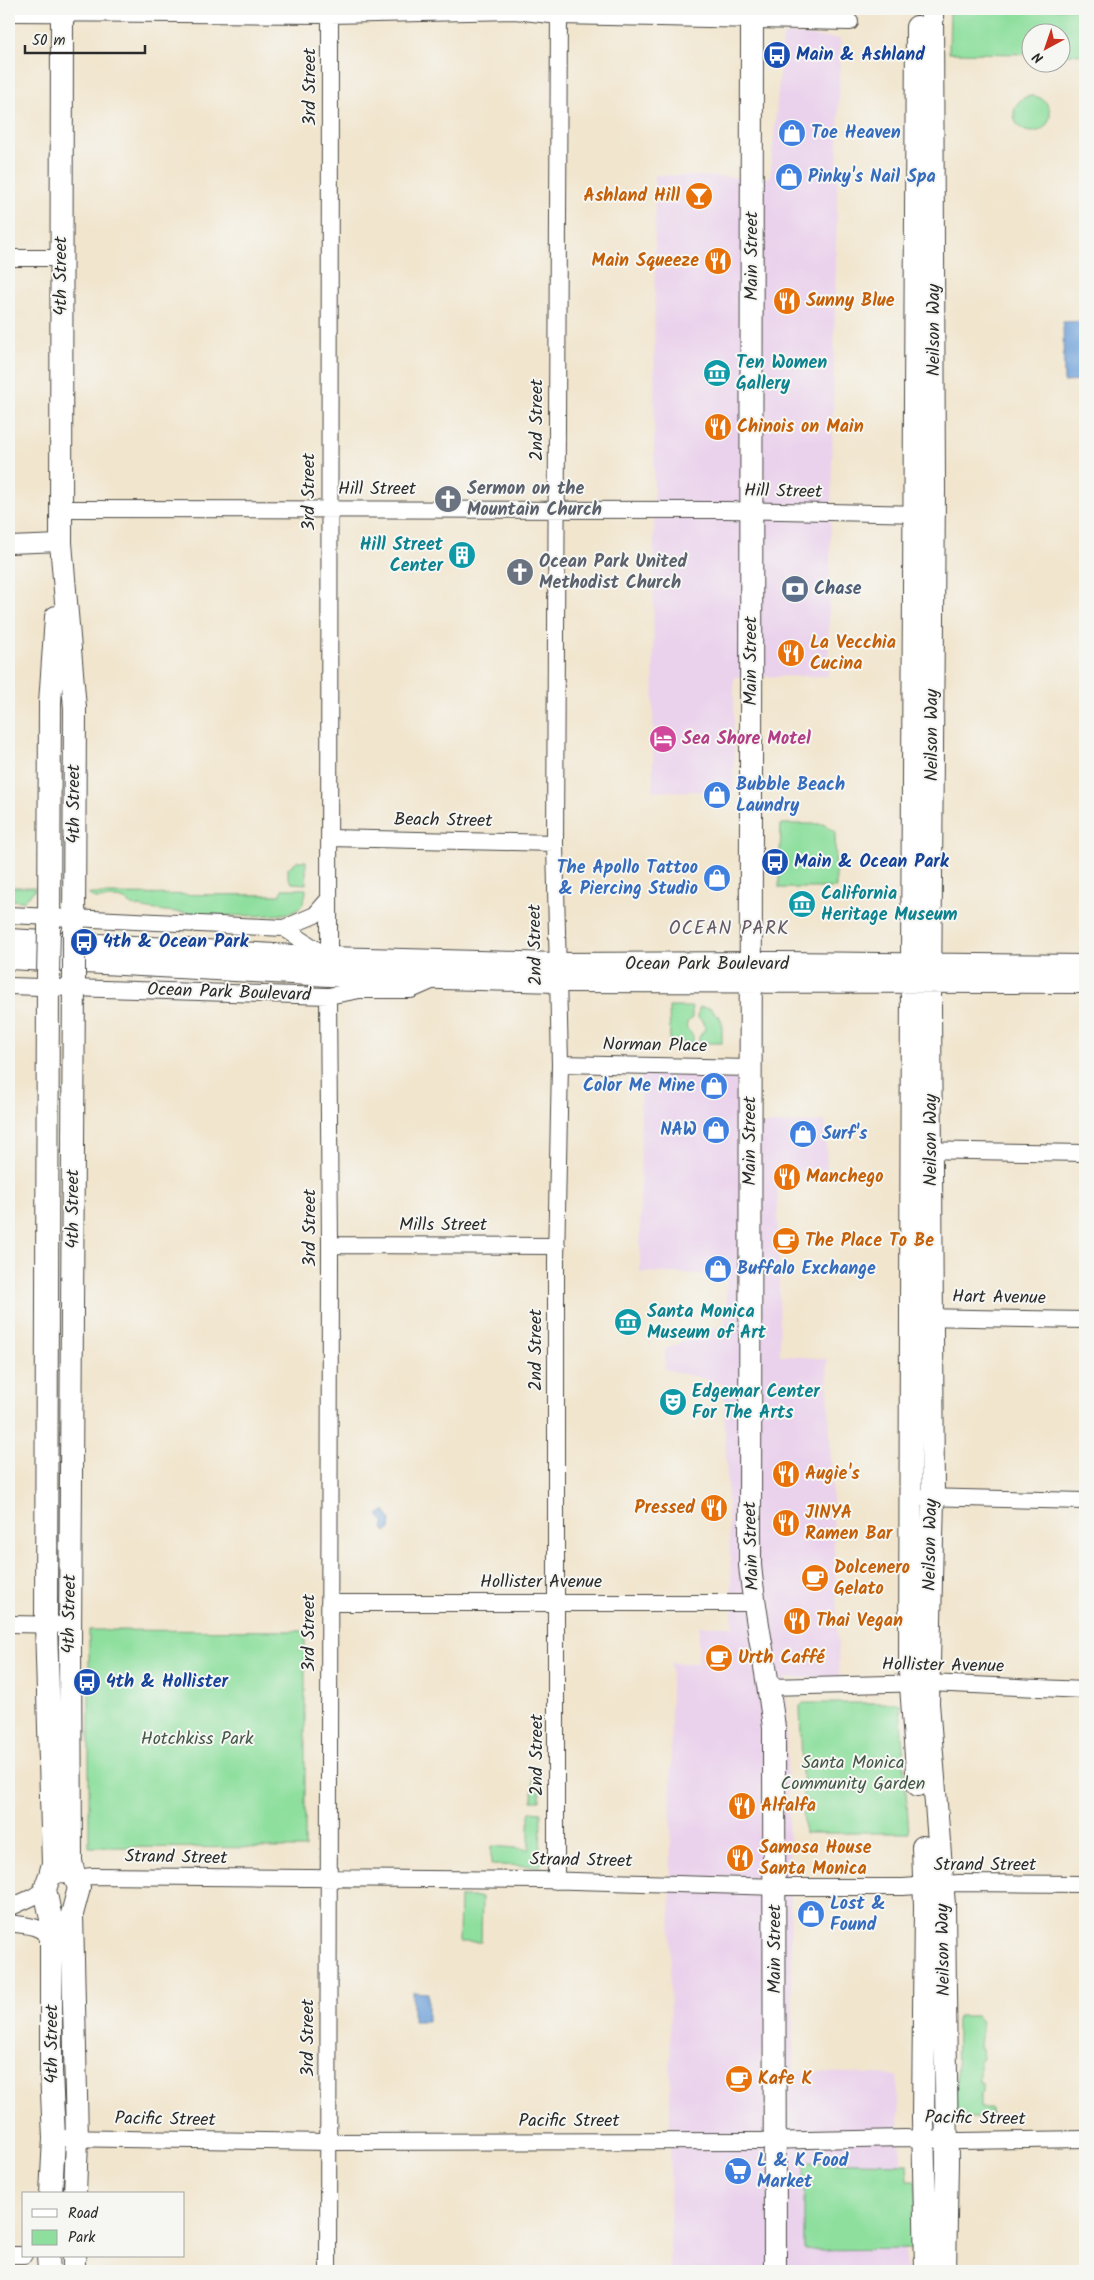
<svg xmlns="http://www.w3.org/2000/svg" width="1094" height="2280" viewBox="0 0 1094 2280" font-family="Kalam,sans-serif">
<rect width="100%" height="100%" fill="#f6f6f2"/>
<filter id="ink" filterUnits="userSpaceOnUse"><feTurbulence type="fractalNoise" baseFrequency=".02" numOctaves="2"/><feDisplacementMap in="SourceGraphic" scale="10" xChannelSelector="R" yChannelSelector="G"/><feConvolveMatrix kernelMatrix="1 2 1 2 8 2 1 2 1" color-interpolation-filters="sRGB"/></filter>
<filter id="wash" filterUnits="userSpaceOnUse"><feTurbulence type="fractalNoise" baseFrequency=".0096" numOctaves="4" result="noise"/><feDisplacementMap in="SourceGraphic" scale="20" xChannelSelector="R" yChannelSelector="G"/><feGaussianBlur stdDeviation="1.12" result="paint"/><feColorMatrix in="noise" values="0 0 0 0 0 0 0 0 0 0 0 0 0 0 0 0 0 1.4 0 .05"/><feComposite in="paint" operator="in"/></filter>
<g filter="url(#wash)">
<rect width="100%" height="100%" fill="#f1e5cd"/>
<!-- built -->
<path fill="#ead1ec" d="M786 33 840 39 828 676 734 677V792L653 791 655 175 770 178 783 37Z
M641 1073 737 1077V1126L825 1121 827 1171 777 1172 780 1355 827 1359 839 1677 785 1678 794 2071 897 2075 906 2271H670L671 1663H698L699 1626H733L723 1384 665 1369V1349L725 1324 727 1275 640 1272Z"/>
<!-- green -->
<path fill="#8edf9e" stroke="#5c8564" d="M950 9H1085V55L1062 54V32H1032L1031 54 949 53Z
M1014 114a18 18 0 1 1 36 0a18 18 0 1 1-36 0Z
M781 824H823L835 831 836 888H779Z
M297 861H306V884L292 883 288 877V868Z
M9 887H35L34 891 23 901 9 900Z
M282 889H306C306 897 303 908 295 911 275 921 158 913 135 906 130 905 126 900 122 899 114 897 103 899 95 899L88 894 281 895Z
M669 1007H692V1018L688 1021 686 1027 693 1036V1043H670Z
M699 1007 711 1008 717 1017 719 1015 722 1023V1043H699V1037L705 1029 704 1022 698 1018Z
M89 1630 305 1631V1848L89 1847Z
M803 1703H896L900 1705 909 1833H804L800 1706Z
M540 1767V1801H532L533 1768Z
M531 1811 541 1812 540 1866 491 1865V1846L529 1849V1814Z
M460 1897H482L481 1942H459Z
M957 2016H977L982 2022 980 2049H982L983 2059 980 2060V2082H982V2092L980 2094V2108H992V2118H963L956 2111Z
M804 2162 907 2164 908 2181H916L914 2249 804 2250Z"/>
<!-- water -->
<path fill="#6c9fd8" stroke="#4c6582" d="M1085 321V381L1064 382 1063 322Z
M385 1510 391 1520 390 1529 386 1532 383 1529 384 1523 378 1515Z
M413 1992 428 1993V2021H413Z"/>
</g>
<g filter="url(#ink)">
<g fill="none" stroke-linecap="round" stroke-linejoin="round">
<!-- street casing -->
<g stroke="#494743" stroke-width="18">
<path id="street" d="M9 13 330 15 515 11 559 16 850 22
M9 258H61
M61 509 726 510 924 514
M9 545 61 543
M329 838 555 843
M9 915 284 928 315 915 328 900
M284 928 329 958
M329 969 330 9
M9 986 328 996 360 990H411L434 980
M560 1064 750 1068
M920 1150 1085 1153
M330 1245 557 1246
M921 1317 1085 1320
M923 1497 1085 1501
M329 1603H754
M9 1624 70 1625
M769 1687 928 1683 1085 1690
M76 1878 92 1876 541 1880 775 1887H903L959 1883 1085 1884
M556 1881V1260L560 1064 555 843 559 9
M9 1908 33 1897 45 1889
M9 1923C28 1926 43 1924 52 1944
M54 2138 328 2142 760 2141 905 2138 960 2141 1085 2139
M9 2255H24
M328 2271 330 1245 328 996"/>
</g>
<!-- secondary casing -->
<g stroke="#494743" stroke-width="24">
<path id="secondary" d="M62 9 61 543 75 708 74 931
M752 9 750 1565C755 1620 768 1674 774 1728L775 2271
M932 9 934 490 930 1003 933 1497 928 1703 944 1905 947 2163 945 2271
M917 27 912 965 910 1671 918 1785
M49 930 50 703 56 617
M9 940 329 958 556 964 783 963 1085 966
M9 958 329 975 557 981 1085 982
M48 973 46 1624 53 1864 50 1875
M74 977 70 1644 71 1861 74 1875
M923 1847 925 1906 923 2118 926 2271
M51 2194 54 2138 51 2071V1919L45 1889 50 1875 62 1870 74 1875 79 1888 72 1914 77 2139 75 2194
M48 2256 49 2271
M74 2271V2256"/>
</g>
<!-- street -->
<use href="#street" stroke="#fff" stroke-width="16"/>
<!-- secondary -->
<use href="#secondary" stroke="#fff" stroke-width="22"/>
<!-- secondary-bridge casing -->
<g stroke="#494743" stroke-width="24" stroke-linecap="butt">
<path id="secondary-bridge" d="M74 931V977
M48 973 49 930"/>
</g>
<!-- secondary-bridge -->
<use href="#secondary-bridge" stroke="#fff" stroke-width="22"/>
</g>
</g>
<!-- icons -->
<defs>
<g id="bus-disc" transform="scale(1.4375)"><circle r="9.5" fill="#1a4fb4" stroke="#f6f6f2"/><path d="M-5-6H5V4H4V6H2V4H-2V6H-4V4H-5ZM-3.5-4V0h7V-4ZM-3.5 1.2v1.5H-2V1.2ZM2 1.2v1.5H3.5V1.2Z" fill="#fff"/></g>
<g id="shop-disc" transform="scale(1.4375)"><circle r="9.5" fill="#3f7fe0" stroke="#f6f6f2"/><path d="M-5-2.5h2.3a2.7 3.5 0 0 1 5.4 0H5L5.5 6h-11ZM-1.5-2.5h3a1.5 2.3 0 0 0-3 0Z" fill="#fff"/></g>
<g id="bar-disc" transform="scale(1.4375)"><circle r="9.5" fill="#e8710a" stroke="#f6f6f2"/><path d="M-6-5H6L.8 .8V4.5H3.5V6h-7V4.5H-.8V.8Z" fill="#fff"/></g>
<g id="restaurant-disc" transform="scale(1.4375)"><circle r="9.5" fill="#e8710a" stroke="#f6f6f2"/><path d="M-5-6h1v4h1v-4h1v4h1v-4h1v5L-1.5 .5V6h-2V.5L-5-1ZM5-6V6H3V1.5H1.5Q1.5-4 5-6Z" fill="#fff"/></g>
<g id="museum-disc" transform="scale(1.4375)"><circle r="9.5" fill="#0f9aa8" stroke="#f6f6f2"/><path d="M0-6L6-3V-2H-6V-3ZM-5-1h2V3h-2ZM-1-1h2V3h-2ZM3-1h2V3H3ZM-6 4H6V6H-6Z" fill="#fff"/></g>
<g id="church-disc" transform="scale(1.4375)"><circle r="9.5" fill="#6b7280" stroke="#f6f6f2"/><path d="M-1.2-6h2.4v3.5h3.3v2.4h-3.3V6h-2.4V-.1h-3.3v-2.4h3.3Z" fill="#fff"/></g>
<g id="building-disc" transform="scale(1.4375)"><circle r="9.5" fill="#0f9aa8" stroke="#f6f6f2"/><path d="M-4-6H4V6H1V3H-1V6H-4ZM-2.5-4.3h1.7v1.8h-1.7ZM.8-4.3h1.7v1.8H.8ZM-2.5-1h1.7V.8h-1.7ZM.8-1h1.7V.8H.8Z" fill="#fff"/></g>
<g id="bank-disc" transform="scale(1.4375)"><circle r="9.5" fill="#5c6f8a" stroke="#f6f6f2"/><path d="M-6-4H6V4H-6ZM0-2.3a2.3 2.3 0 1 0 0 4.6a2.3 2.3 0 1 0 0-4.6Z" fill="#fff"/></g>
<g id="hotel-disc" transform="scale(1.4375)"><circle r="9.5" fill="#d1479c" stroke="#f6f6f2"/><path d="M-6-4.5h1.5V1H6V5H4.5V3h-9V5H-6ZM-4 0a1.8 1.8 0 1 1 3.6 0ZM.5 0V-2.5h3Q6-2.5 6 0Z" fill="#fff"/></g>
<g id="cafe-disc" transform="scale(1.4375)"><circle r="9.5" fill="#e8710a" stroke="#f6f6f2"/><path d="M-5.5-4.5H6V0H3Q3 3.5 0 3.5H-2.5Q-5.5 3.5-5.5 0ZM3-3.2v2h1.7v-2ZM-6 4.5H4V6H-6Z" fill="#fff"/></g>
<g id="theatre-disc" transform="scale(1.4375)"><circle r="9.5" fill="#0f9aa8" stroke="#f6f6f2"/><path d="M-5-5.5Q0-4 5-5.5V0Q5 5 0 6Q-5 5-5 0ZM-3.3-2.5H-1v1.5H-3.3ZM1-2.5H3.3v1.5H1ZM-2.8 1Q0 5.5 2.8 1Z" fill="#fff"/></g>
<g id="supermarket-disc" transform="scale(1.4375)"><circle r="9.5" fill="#3f7fe0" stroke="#f6f6f2"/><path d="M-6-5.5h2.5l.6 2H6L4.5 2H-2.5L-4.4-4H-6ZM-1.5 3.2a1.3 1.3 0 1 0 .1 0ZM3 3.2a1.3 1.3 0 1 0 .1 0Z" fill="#fff"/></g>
</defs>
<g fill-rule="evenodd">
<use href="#bus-disc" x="777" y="55"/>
<use href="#shop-disc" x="792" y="133"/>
<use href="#shop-disc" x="789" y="177"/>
<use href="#bar-disc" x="699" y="196"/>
<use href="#restaurant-disc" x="718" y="261"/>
<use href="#restaurant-disc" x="787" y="301"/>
<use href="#museum-disc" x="717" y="373"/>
<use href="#restaurant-disc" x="718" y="427"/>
<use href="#church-disc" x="448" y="499"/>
<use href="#building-disc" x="462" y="555"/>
<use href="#church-disc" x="520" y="572"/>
<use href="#bank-disc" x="795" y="589"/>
<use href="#restaurant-disc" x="791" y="653"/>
<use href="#hotel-disc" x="663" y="739"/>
<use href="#shop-disc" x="717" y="795"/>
<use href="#bus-disc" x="775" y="862"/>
<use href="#shop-disc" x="717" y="878"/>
<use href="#museum-disc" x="802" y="904"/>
<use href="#bus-disc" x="84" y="942"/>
<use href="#shop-disc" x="714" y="1086"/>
<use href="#shop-disc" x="716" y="1130"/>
<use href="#shop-disc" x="803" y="1134"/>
<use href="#restaurant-disc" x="787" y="1177"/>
<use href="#cafe-disc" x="786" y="1241"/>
<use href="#shop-disc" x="718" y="1269"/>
<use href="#museum-disc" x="628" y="1322"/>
<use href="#theatre-disc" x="673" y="1402"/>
<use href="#restaurant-disc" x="786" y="1474"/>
<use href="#restaurant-disc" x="714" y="1508"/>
<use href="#restaurant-disc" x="786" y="1523"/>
<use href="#cafe-disc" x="815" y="1578"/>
<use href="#restaurant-disc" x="797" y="1621"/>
<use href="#cafe-disc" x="719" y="1658"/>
<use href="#bus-disc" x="87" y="1682"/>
<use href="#restaurant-disc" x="742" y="1806"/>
<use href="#restaurant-disc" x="740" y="1858"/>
<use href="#shop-disc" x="811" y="1914"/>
<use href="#cafe-disc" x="739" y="2079"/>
<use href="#supermarket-disc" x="738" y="2171"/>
</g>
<g text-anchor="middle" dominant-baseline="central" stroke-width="4" stroke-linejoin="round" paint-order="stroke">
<!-- transit labels -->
<g font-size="18" font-weight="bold" fill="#164399" stroke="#f6f6f2" text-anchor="start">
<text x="796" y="55">Main &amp; Ashland</text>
<text x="794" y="862">Main &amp; Ocean Park</text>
<text x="103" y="942">4th &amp; Ocean Park</text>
<text x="106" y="1682">4th &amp; Hollister</text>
</g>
<!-- street labels -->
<g font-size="18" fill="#2b2b2b" stroke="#f6f6f2">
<text transform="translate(310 87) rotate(-90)">3rd Street</text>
<text transform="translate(752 256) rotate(-90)">Main Street</text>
<text transform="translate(61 276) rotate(-90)">4th Street</text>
<text transform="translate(934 330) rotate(-90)">Neilson Way</text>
<text transform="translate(537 420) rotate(-90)">2nd Street</text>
<text x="377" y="489">Hill Street</text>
<text transform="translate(309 492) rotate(-90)">3rd Street</text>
<text transform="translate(783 492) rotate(1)">Hill Street</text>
<text transform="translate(751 661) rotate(-90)">Main Street</text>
<text transform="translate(932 735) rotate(-90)">Neilson Way</text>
<text transform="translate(74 804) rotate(-90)">4th Street</text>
<text transform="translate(443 821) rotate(1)">Beach Street</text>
<text transform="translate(536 945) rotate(-91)">2nd Street</text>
<text x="707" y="964">Ocean Park Boulevard</text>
<text transform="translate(229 993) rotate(2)">Ocean Park Boulevard</text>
<text transform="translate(655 1046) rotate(1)">Norman Place</text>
<text transform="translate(931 1140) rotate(-90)">Neilson Way</text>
<text transform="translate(750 1141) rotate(-90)">Main Street</text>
<text transform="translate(73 1209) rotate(-90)">4th Street</text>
<text x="443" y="1225">Mills Street</text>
<text transform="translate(310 1228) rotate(-90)">3rd Street</text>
<text transform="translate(999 1298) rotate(1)">Hart Avenue</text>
<text transform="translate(536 1350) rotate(-90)">2nd Street</text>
<text transform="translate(931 1545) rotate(-89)">Neilson Way</text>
<text transform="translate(752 1546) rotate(-92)">Main Street</text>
<text x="541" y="1582">Hollister Avenue</text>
<text transform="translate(70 1614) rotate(-89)">4th Street</text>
<text transform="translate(309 1633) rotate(-90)">3rd Street</text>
<text transform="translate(943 1666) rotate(1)">Hollister Avenue</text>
<text transform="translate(537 1755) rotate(-90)">2nd Street</text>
<text transform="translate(176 1858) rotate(1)">Strand Street</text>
<text transform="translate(581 1861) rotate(1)">Strand Street</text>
<text x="985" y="1865">Strand Street</text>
<text transform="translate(775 1949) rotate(-90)">Main Street</text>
<text transform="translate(944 1950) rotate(-91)">Neilson Way</text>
<text transform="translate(308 2038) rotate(-90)">3rd Street</text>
<text transform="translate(52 2044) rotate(-90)">4th Street</text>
<text transform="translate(975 2119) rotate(1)">Pacific Street</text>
<text transform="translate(165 2120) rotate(1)">Pacific Street</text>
<text x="569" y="2121">Pacific Street</text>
</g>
<!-- shop labels -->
<g font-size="18" font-weight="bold" fill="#366cbe" stroke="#f6f6f2" text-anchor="start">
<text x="811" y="133">Toe Heaven</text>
<text x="808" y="177">Pinky's Nail Spa</text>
<text x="736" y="785">Bubble Beach<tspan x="736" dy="21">Laundry</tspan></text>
<text x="698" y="868" text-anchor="end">The Apollo Tattoo<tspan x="698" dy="21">&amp; Piercing Studio</tspan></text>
<text x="695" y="1086" text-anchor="end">Color Me Mine</text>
<text x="697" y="1130" text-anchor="end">NAW</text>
<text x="822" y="1134">Surf's</text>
<text x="737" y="1269">Buffalo Exchange</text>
<text x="830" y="1904">Lost &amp;<tspan x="830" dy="21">Found</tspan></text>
<text x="757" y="2161">L &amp; K Food<tspan x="757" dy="21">Market</tspan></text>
</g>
<!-- food labels -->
<g font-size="18" font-weight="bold" fill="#c56008" stroke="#f6f6f2" text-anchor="start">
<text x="680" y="196" text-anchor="end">Ashland Hill</text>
<text x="699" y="261" text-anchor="end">Main Squeeze</text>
<text x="806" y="301">Sunny Blue</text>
<text x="737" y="427">Chinois on Main</text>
<text x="810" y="643">La Vecchia<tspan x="810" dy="21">Cucina</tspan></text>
<text x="806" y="1177">Manchego</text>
<text x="805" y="1241">The Place To Be</text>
<text x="805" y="1474">Augie's</text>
<text x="695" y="1508" text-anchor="end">Pressed</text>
<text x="805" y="1513">JINYA<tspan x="805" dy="21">Ramen Bar</tspan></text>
<text x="834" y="1568">Dolcenero<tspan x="834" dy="21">Gelato</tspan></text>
<text x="816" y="1621">Thai Vegan</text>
<text x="738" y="1658">Urth Caffé</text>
<text x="761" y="1806">Alfalfa</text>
<text x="759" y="1848">Samosa House<tspan x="759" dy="21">Santa Monica</tspan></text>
<text x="758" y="2079">Kafe K</text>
</g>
<!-- culture labels -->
<g font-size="18" font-weight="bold" fill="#0d838f" stroke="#f6f6f2" text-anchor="start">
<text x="736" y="363">Ten Women<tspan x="736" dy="21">Gallery</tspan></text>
<text x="443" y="545" text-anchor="end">Hill Street<tspan x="443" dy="21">Center</tspan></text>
<text x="821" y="894">California<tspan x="821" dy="21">Heritage Museum</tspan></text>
<text x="647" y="1312">Santa Monica<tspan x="647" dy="21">Museum of Art</tspan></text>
<text x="692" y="1392">Edgemar Center<tspan x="692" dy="21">For The Arts</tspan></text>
</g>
<!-- worship labels -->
<g font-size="18" font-weight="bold" fill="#5b616d" stroke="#f6f6f2" text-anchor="start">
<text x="467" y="489">Sermon on the<tspan x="467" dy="21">Mountain Church</tspan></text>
<text x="539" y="562">Ocean Park United<tspan x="539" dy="21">Methodist Church</tspan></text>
</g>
<!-- service labels -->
<g font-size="18" font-weight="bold" fill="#4e5e75" stroke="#f6f6f2" text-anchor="start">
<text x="814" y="589">Chase</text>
</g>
<!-- hotel labels -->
<g font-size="18" font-weight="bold" fill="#b23c85" stroke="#f6f6f2" text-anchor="start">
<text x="682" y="739">Sea Shore Motel</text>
</g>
<!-- park labels -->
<g font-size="18" fill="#445848" stroke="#f6f6f2">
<text x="197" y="1739">Hotchkiss Park</text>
<text x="853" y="1763">Santa Monica<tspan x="853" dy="21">Community Garden</tspan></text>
</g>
<!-- neighbourhood labels -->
<g font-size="19" letter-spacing="1" fill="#655a66" stroke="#f6f6f2">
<text x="729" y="929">OCEAN PARK</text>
</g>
</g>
<!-- margin -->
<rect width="1094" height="2280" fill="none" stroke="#f6f6f2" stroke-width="30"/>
<!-- legend -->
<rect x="22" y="2192" width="162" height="65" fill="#f6f6f2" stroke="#a5a5a2"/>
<rect x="32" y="2209" width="25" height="8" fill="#ffffff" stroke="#a5a5a2"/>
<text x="68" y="2218" font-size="15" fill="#2b2b2b">Road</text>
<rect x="32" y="2230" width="25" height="15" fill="#8edf9e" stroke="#a5a5a2"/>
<text x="68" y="2242" font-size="15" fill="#2b2b2b">Park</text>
<!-- north arrow -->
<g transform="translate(1046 48) rotate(220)"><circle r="24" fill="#f6f6f2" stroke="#a5a5a2"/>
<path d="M0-4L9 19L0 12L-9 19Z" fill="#c8321e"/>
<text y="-8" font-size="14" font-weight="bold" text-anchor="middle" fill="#2b2b2b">N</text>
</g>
<!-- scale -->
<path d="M25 45v8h120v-8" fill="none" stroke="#2b2b2b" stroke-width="2.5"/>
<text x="32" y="45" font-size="15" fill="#2b2b2b" stroke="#f6f6f2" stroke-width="4" paint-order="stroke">50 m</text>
</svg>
